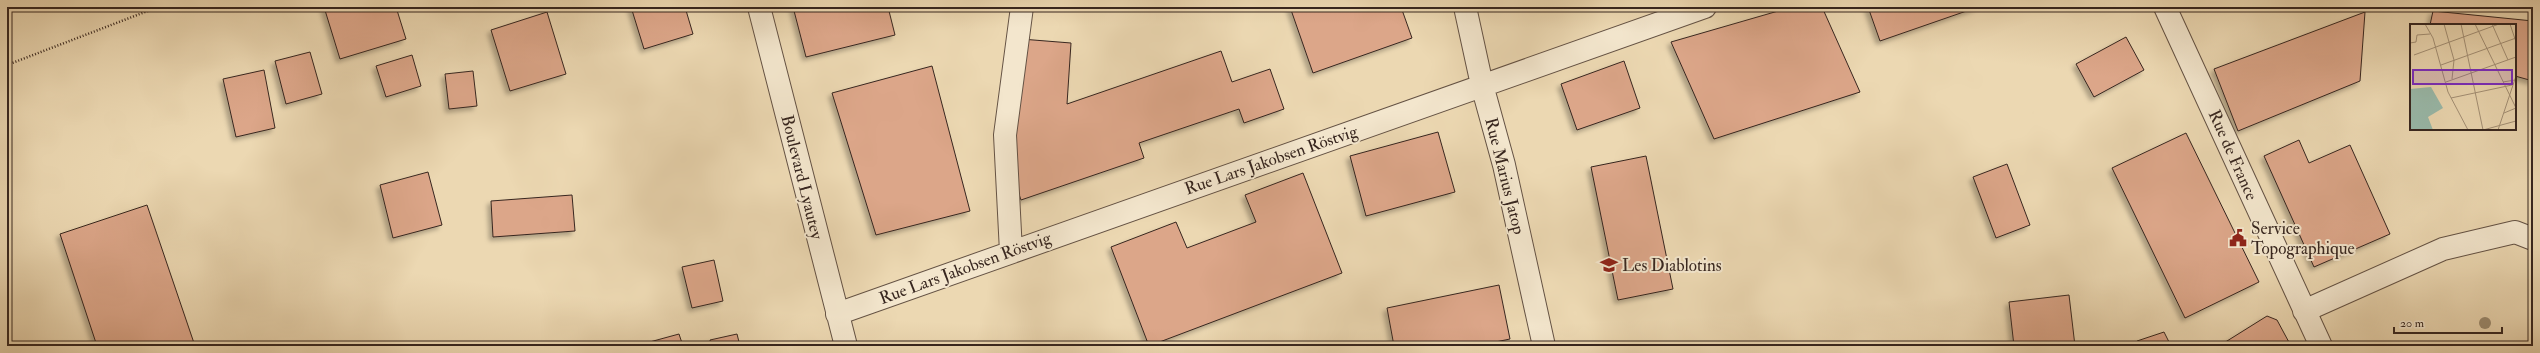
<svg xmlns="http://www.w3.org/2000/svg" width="2540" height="353" viewBox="0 0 2540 353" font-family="'IM FELL Double Pica',serif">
<defs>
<filter id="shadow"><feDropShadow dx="-3.5" dy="3.5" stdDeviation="2" flood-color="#0004"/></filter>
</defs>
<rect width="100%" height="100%" fill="#ecd8b2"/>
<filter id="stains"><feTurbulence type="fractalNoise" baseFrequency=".005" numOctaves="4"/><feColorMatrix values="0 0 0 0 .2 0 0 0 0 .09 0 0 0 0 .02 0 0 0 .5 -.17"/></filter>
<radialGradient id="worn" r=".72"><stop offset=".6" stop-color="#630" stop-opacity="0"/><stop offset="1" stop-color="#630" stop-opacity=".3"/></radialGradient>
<!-- building -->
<path fill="#dca689" stroke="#37261f" filter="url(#shadow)" d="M324 7H396L406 39 340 59Z
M631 7H685L693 34 644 49Z
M793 7H888L895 35 806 57Z
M1290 7H1401L1412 38 1313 73Z
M1792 7H1822L1860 92 1714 139 1671 42Z
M1868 7H1978L1880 41Z
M2433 11 2533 21V81L2515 76V25H2430Z
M547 12 566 74 510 91 491 30Z
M2365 12 2360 81 2238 131 2214 69Z
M2126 37 2144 70 2094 97 2076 64Z
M1021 39 1071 43 1067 104 1221 51 1232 82 1270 69 1284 109 1244 123 1239 109 1139 143 1144 158 1021 200 1013 177Z
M310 52 322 94 286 104 275 61Z
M412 55 421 86 386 97 376 66Z
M1624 61 1640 108 1577 130 1561 84Z
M932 66 970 211 876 235 832 93Z
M264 70 275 128 236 137 223 79Z
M473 71 477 106 449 109 445 74Z
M1438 132 1455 192 1366 216 1350 156Z
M2186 133 2259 282 2185 318 2112 168Z
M2299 140 2309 163 2350 145 2390 234 2314 267 2264 156Z
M1646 156 1673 289 1618 300 1591 167Z
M2007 164 2030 225 1996 238 1973 177Z
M428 172 442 225 393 238 380 185Z
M1303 173 1342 273 1149 346 1111 247 1176 222 1187 248 1256 222 1245 195Z
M572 195 575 231 493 237 491 201Z
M147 205 195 346H97L60 234Z
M714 260 723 301 692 308 682 267Z
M1499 285 1510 339 1476 346H1394L1387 308Z
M2069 295 2075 346H2014L2009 302Z
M2267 316 2277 320 2291 346H2219Z
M2164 332 2171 346H2139L2137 341Z
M679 334 683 346H635Z
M737 334 740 346H711L710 340Z"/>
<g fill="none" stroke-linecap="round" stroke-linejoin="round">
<!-- minor casing -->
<g stroke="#645244" stroke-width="24">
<path id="minor" d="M759 7 846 346
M1465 7 1482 85 1504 165 1544 346
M2165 7 2321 346
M1011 252 1005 135 1022 7
M2304 311 2443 249 2515 232 2533 239
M837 314 1705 7"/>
</g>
<!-- path -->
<path stroke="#37261f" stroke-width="2.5" stroke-dasharray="1 2" stroke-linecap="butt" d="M7 65 158 7"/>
<!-- minor -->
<use href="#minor" stroke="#f3e6cd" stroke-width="22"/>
</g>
<!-- trees -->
<circle fill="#9b8b70" cx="2485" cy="323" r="6"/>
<!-- icons -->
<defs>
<g id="civic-bare" transform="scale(1.38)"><path d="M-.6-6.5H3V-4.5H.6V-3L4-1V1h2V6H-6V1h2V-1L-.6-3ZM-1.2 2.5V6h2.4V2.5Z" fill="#8f2418" stroke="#f3e6cd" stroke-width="2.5" paint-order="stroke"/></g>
<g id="school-bare" transform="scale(1.38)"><path d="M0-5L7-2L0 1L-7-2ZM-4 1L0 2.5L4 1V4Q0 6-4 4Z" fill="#8f2418" stroke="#f3e6cd" stroke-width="2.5" paint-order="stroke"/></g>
</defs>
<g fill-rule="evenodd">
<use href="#civic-bare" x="2238" y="238"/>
<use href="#school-bare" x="1609" y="265"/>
</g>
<g text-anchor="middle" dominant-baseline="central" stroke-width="4" stroke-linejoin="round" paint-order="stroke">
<!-- street labels -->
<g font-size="17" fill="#37261f" stroke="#f3e6cd">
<text transform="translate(2233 155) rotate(66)">Rue de France</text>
<text transform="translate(1271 160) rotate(-19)">Rue Lars Jakobsen Röstvig</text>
<text transform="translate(1505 176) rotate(76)">Rue Marius Jatop</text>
<text transform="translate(802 177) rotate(76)">Boulevard Lyautey</text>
<text transform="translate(965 268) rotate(-20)">Rue Lars Jakobsen Röstvig</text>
</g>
<!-- poi labels -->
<g font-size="17" fill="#37261f" stroke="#f3e6cd" text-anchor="start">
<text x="2251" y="228">Service<tspan x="2251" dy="20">Topographique</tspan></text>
<text x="1622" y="265">Les Diablotins</text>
</g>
</g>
<!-- overview -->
<g transform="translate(2410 24)">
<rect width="106" height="106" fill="#ecd8b2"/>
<path d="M21 63 33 84 18 93 23 106H0V65Z" fill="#99baab"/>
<path fill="none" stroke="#a49177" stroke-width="1" d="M15 0 23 14 38 68 58 106M34 0 44 36 42 55M51 0 73 106M65 0 106 84M82 0 98 36M100 0 106 18M0 19 6 18 7 11 20 10M4 31 89 0M31 41 106 14M36 58 106 33M93 58 105 56M41 74 102 61M94 89 106 84M73 106 106 97M88 106 106 52"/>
<path fill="#7b2cbf" fill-opacity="0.15" stroke="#7b2cbf" stroke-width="2" d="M3 46H102V60H3Z"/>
<rect width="106" height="106" fill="none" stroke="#37261f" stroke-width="2"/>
</g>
<!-- margin -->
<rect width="2540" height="353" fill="none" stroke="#ecd8b2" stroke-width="24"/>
<rect x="8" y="8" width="2524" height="337" fill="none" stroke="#37261f" stroke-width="2"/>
<rect x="12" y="12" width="2516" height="329" fill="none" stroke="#37261f"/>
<!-- scale -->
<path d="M2394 327v6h108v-6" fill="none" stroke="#37261f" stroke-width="2"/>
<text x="2400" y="327" font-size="12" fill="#37261f" stroke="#f3e6cd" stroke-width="3" paint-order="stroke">20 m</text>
<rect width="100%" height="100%" filter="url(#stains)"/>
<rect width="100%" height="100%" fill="url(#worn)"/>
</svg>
